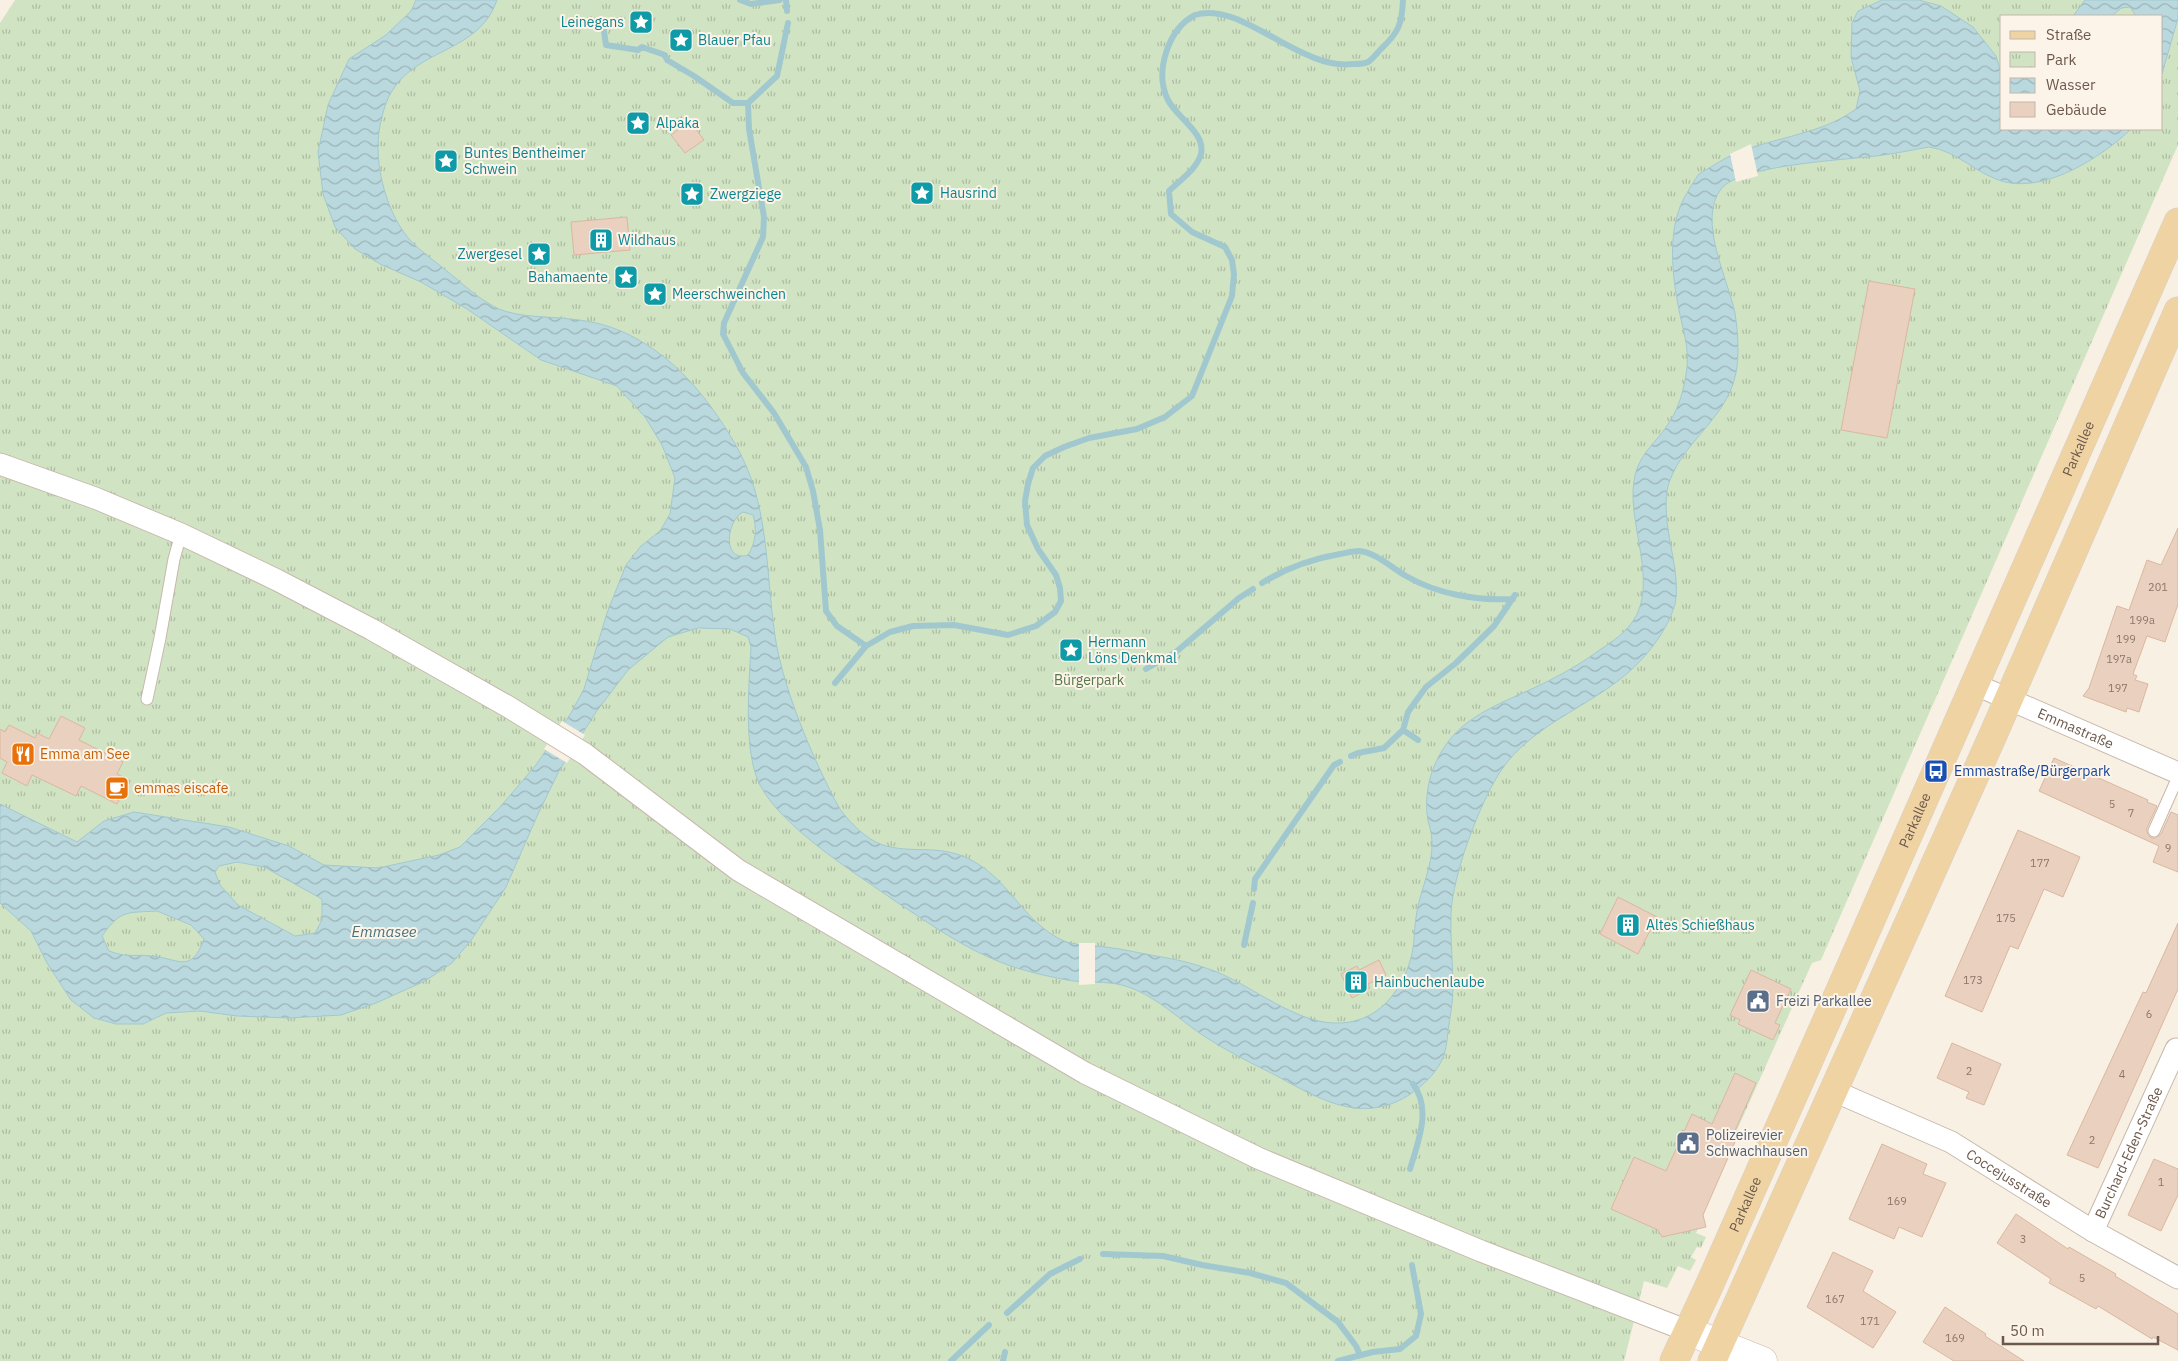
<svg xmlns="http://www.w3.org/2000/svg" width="2178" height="1361" viewBox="0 0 2178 1361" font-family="'IBM Plex Sans',sans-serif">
<defs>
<pattern id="park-tufts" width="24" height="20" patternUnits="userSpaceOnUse" patternTransform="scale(1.25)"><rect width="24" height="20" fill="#d0e4c3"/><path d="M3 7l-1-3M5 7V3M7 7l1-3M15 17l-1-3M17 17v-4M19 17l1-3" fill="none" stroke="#adbca1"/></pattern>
<pattern id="water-waves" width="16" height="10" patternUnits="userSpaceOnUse" patternTransform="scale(1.25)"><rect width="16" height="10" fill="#bad9df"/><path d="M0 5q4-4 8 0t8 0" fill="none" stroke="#9bb3b7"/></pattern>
</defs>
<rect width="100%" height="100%" fill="#f8f0e3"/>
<!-- park -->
<path fill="url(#park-tufts)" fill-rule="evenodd" d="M15 0H2178V145L1821 960 1812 963 1697 1219 1701 1221 1696 1233 1706 1237 1701 1248 1697 1247 1691 1257 1696 1260 1690 1271 1678 1266 1667 1288 1644 1281 1624 1361H0V23ZM2002 16H2162V129H2002Z"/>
<!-- water -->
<path fill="url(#water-waves)" stroke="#a2c8cf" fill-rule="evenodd" d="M416 0H497C480 52 418 48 392 91 387 99 384 108 382 117 371 155 384 209 409 239 422 253 439 264 453 276 467 288 482 301 499 309 522 318 546 316 570 319 594 321 616 327 637 339 679 362 710 401 734 442 770 502 765 568 775 636 782 682 806 742 827 784 829 789 837 804 840 809 850 823 867 840 883 845 911 854 937 844 967 858 1008 876 1023 923 1064 941 1077 946 1091 945 1105 947 1124 949 1143 954 1162 957 1180 960 1199 965 1217 972 1253 987 1295 1022 1334 1023 1376 1025 1403 992 1412 954 1415 940 1414 925 1417 911 1421 889 1433 864 1432 842 1432 832 1428 823 1427 814 1425 789 1431 767 1445 746 1466 714 1507 701 1540 685 1561 675 1582 663 1601 649 1612 642 1626 632 1633 621 1659 583 1627 524 1634 481 1638 453 1657 443 1670 421 1680 406 1685 385 1687 367 1689 347 1683 330 1679 310 1672 275 1667 231 1684 198 1686 195 1696 177 1699 174 1702 172 1721 161 1724 159 1766 137 1818 137 1856 109L1860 91 1851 57 1852 23 1858 11 1882 0H1919L1941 6 1973 27 1996 56 2002 76V129H2131C2102 157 2047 192 2005 182 1977 175 1958 151 1929 147 1911 150 1894 154 1876 156 1844 160 1739 165 1721 189 1697 220 1728 279 1735 313 1738 332 1740 359 1735 377 1725 420 1680 444 1668 486 1665 499 1666 516 1668 529 1671 550 1680 584 1675 604 1670 623 1656 644 1642 659 1602 704 1534 720 1500 772 1479 805 1453 874 1451 913 1450 938 1453 963 1453 988 1453 1002 1450 1017 1448 1031 1447 1041 1446 1053 1441 1062 1434 1075 1423 1085 1412 1093 1362 1127 1318 1098 1273 1074 1247 1061 1221 1048 1198 1032 1177 1017 1159 1000 1136 990 1110 978 1088 985 1062 979 1042 975 1020 970 1000 962 964 948 930 924 898 903 858 875 782 828 760 785 743 752 749 685 751 647L748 637 730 629 698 628 668 637 628 670 596 712 559 771 538 814 506 887 472 939 452 963 425 981 376 1003 341 1015 289 1018 237 1016 200 1011 166 1013 143 1024H116L94 1018 71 1000 47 963 31 931 0 903V804L77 842 104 821 134 812 229 827 289 846 324 865 378 868 439 855 460 847 500 807 536 765 571 713 584 689 607 613 626 565 641 546 660 531 670 514 675 478 662 445 645 417 617 386 541 360 467 309 421 282 380 264 355 249 335 227 323 194 318 152 328 105 349 59 386 35 411 11ZM743 512 753 515C757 528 756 543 748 555 722 563 726 521 743 512ZM237 862 264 867 322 899V920L315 933 295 936 238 905 220 885 215 872 219 866ZM157 911 191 925 204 939C191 975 178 958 151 956 133 954 128 958 109 951L102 936C121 909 127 913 157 911Z
M2085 0H2178V18L2162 74V16H2136L2130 7 2121 8 2112 16H2073Z"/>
<!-- pier -->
<path fill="#f8f0e3" d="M1751 144 1758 176 1736 182 1730 154Z
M562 721 585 735 567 763 544 749Z
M1079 943H1095V984L1079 985Z"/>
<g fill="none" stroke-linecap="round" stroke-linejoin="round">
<!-- stream -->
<path stroke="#a2c8cf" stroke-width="6" d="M740 0 751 4 780 0
M786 0 787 11
M788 23 777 76 748 103 749 129 764 217 763 237 724 323 723 334 743 373 774 413 806 467 813 491 820 530 826 611 837 626 866 646
M604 31 606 45 638 50 642 47 665 55 667 60 694 76 733 103H748
M1262 583C1286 568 1311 559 1340 554 1346 553 1353 551 1359 551 1375 552 1392 568 1406 576 1437 594 1477 601 1513 599
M1146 669 1176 652 1239 598 1253 589
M835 683 866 646 890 632 913 626 954 625 1008 635 1036 626 1055 612 1061 601 1060 588 1056 575 1038 549 1027 525 1025 501 1028 484 1033 468 1045 456 1064 447 1089 438 1137 429 1165 417 1192 396 1232 296 1234 274 1232 260 1225 247 1192 232 1171 214 1169 191C1179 181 1197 169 1201 154 1206 132 1175 117 1167 98 1155 71 1168 29 1195 15 1241 0 1300 71 1353 64 1357 64 1364 64 1368 62 1372 60 1377 53 1381 49 1399 32 1402 24 1403 0
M1403 730 1418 740
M1351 756 1358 753 1384 748 1403 730 1408 712 1426 687 1456 663 1494 626 1515 595
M1254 889 1255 879 1334 765 1340 762
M1244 945 1253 903
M1410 1169C1418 1142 1432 1109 1413 1084
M1103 1254 1163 1256 1202 1265 1250 1273 1286 1283 1338 1322 1356 1346 1360 1355
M1007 1313 1050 1274 1080 1259
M951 1361 989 1325
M1003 1361 1005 1352
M1338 1361 1373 1352 1400 1349 1416 1336 1421 1314 1412 1265"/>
</g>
<!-- building -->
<path fill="#ead0be" stroke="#dab7a0" d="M690 121 704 140 685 153 671 135Z
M627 217 630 250 574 255 571 222Z
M1869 281 1915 289 1887 438 1841 430Z
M2178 528V604L2165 642 2147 636 2133 674 2137 676 2135 680 2148 684 2139 712 2127 708 2126 712 2083 696 2089 688 2117 606 2129 610 2147 560 2161 565Z
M61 716 85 728 79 740 123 762 117 774 129 780 117 804 81 786 76 796 32 775 27 786 2 773 7 762 0 758V729L5 732 9 725 35 738 37 733 49 739Z
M2054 758 2148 800 2147 802 2157 806 2147 828V832L2151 838H2155L2161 834 2171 812 2178 815V872L2153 862 2159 846 2039 791Z
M2018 830 2080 857 2063 897 2044 889 2018 949 2010 946 1982 1012 1945 996Z
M1618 897 1657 917 1638 954 1600 934Z
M2178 923V989L2098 1168 2067 1155 2143 992 2146 993Z
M1379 960 1386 975 1368 984 1370 988 1352 998 1341 974 1357 966 1359 970Z
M1751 970 1791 989 1775 1023 1780 1025 1773 1040 1738 1024 1740 1020 1730 1015Z
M1952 1043 2001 1064 1984 1105 1966 1098 1969 1092 1937 1078Z
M1735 1073 1756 1083 1734 1133 1738 1135 1703 1215 1706 1227 1662 1237 1658 1230 1611 1209 1634 1157 1666 1171 1692 1114 1712 1124Z
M1882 1144 1927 1164 1923 1174 1946 1183 1922 1237 1899 1227 1894 1239 1849 1219Z
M2154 1159 2178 1169V1195L2161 1231 2128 1215Z
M2016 1214 2068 1249 2069 1247 2116 1274 2115 1276 2178 1314V1350L2153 1337 2152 1339 2098 1306 2096 1309 2049 1283 2051 1279 1997 1243Z
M1833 1252 1873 1271 1863 1291 1896 1312 1873 1348 1807 1307Z
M1945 1307 1986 1334 1985 1336 2024 1361H1954L1923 1342Z"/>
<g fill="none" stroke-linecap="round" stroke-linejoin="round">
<!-- service casing -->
<g stroke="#c7b8ab" stroke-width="13">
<path id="service" d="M147 699 160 638 174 559 181 534
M2154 831 2178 777"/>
</g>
<!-- minor casing -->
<g stroke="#c7b8ab" stroke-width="23">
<g id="minor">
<path d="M0 464 95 498 181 534 277 580 371 629 507 706 585 754 738 870 1085 1073 1258 1158 1481 1251 1688 1331"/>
<path id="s1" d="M1974 684 2178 773"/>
<path id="s2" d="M1834 1091 1951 1142 2093 1231 2178 1278"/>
<path id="s3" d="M2093 1231 2176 1049 2178 1050"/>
</g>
</g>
<!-- secondary casing -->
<g stroke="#ccbaac" stroke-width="29">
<path id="secondary" d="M1688 1331 1763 1361"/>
</g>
<!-- primary casing -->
<g stroke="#d6d0cd" stroke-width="29">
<g id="primary">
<path id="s4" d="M1674 1361 1709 1286 1841 988 2178 222"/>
<path d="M1712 1361 1993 735 2178 311"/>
</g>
</g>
<!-- service -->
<use href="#service" stroke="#fff" stroke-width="11"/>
<!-- minor -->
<use href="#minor" stroke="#fff" stroke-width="21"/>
<!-- secondary -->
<use href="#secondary" stroke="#fff" stroke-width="28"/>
<!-- primary -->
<use href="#primary" stroke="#efd3a3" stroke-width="28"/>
</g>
<!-- icons -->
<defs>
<g id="sight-square" transform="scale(1.25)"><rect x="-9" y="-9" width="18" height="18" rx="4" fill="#0f9aa8" stroke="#fcf4e8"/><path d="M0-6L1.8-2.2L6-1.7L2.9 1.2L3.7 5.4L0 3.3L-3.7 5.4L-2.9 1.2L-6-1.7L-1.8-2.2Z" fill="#fff"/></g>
<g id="building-square" transform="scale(1.25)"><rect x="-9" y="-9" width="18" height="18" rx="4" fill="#0f9aa8" stroke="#fcf4e8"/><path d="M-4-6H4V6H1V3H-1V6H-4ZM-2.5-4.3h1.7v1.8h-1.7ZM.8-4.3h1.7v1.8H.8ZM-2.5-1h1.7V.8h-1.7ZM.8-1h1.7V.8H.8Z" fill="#fff"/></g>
<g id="restaurant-square" transform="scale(1.25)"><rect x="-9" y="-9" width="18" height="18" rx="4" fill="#e8710a" stroke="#fcf4e8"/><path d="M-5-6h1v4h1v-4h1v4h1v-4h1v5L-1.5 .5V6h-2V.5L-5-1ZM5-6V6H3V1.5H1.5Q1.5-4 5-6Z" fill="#fff"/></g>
<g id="bus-square" transform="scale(1.25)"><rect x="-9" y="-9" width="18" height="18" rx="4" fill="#1a4fb4" stroke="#fcf4e8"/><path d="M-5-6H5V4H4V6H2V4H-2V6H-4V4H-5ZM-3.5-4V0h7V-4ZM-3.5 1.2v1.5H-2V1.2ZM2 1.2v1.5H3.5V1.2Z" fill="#fff"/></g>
<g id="cafe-square" transform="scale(1.25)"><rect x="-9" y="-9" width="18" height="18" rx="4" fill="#e8710a" stroke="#fcf4e8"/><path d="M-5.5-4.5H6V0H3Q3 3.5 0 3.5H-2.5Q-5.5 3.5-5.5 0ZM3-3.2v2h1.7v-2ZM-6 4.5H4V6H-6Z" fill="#fff"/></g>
<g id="civic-square" transform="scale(1.25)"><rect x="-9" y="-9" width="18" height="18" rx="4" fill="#5c6f8a" stroke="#fcf4e8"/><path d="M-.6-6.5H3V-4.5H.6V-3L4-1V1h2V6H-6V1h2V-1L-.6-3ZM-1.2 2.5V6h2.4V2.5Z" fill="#fff"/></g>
</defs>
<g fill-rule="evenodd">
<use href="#sight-square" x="641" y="22"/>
<use href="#sight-square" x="681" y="40"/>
<use href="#sight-square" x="638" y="123"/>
<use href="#sight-square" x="446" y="161"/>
<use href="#sight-square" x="922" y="193"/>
<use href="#sight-square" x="692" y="194"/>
<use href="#building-square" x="601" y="240"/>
<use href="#sight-square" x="539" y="254"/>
<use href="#sight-square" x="626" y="277"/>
<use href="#sight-square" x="655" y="294"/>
<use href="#sight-square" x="1071" y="650"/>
<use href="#restaurant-square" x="23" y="754"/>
<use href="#bus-square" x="1936" y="771"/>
<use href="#cafe-square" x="117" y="788"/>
<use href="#building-square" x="1628" y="925"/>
<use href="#building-square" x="1356" y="982"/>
<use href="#civic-square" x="1758" y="1001"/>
<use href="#civic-square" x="1688" y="1143"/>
</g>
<g text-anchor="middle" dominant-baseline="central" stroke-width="4" stroke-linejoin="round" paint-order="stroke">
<!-- number labels -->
<g font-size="11" fill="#8c7668">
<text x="2158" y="587">201</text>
<text x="2142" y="620">199a</text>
<text x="2126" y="639">199</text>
<text x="2119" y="659">197a</text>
<text x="2118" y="688">197</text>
<text x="2112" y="804">5</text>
<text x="2131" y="813">7</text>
<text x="2168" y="848">9</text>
<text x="2040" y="863">177</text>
<text x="2006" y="918">175</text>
<text x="1973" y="980">173</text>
<text x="2149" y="1014">6</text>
<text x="1969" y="1071">2</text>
<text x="2122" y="1074">4</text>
<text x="2092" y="1140">2</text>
<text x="2161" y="1182">1</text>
<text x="1897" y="1201">169</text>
<text x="2023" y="1239">3</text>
<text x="2082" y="1278">5</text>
<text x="1835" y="1299">167</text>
<text x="1870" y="1321">171</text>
<text x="1955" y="1338">169</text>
</g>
<!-- culture labels -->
<g font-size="14" fill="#0d838f" stroke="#fcf4e8" text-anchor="start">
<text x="624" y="22" text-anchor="end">Leinegans</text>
<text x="698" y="40">Blauer Pfau</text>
<text x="656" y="123">Alpaka</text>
<text x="464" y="153">Buntes Bentheimer<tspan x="464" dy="16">Schwein</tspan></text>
<text x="940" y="193">Hausrind</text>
<text x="710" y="194">Zwergziege</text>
<text x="618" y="240">Wildhaus</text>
<text x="522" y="254" text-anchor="end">Zwergesel</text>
<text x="608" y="277" text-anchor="end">Bahamaente</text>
<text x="672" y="294">Meerschweinchen</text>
<text x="1088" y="642">Hermann<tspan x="1088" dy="16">Löns Denkmal</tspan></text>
<text x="1646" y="925">Altes Schießhaus</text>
<text x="1374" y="982">Hainbuchenlaube</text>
</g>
<!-- street labels -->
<g font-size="14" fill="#6d584c" stroke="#fcf4e8">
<text stroke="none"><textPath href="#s4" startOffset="998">Parkallee</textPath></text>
<text stroke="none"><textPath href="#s1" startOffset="111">Emmastraße</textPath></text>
<text stroke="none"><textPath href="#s4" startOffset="592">Parkallee</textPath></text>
<text stroke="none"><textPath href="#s3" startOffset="86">Burchard-Eden-Straße</textPath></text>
<text stroke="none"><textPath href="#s2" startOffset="196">Coccejusstraße</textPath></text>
<text stroke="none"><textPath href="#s4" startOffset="172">Parkallee</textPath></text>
</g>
<!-- park labels -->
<g font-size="14" fill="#567749" stroke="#fcf4e8">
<text x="1089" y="680">Bürgerpark</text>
</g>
<!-- food labels -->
<g font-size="14" fill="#c56008" stroke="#fcf4e8" text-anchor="start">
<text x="40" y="754">Emma am See</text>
<text x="134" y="788">emmas eiscafe</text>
</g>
<!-- transit labels -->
<g font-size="14" fill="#164399" stroke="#fcf4e8" text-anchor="start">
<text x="1954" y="771">Emmastraße/Bürgerpark</text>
</g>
<!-- service labels -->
<g font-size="14" fill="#4e5e75" stroke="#fcf4e8" text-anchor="start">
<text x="1776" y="1001">Freizi Parkallee</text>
<text x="1706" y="1135">Polizeirevier<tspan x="1706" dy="16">Schwachhausen</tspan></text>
</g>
<!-- water labels -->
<g font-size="15" font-style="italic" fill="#49747e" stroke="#fcf4e8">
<text x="384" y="931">Emmasee</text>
</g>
</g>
<!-- legend -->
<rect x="2000" y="15" width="162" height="115" fill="#fcf4e8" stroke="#c3b6aa"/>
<rect x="2010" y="31" width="25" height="8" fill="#efd3a3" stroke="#c3b6aa"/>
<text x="2046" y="40" font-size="15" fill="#6d584c">Straße</text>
<rect x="2010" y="52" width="25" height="15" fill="url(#park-tufts)" stroke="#c3b6aa"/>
<text x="2046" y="65" font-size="15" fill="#6d584c">Park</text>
<rect x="2010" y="78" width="25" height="15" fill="url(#water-waves)" stroke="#c3b6aa"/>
<text x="2046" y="90" font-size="15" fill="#6d584c">Wasser</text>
<rect x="2010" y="102" width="25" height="15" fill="#ead0be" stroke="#c3b6aa"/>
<text x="2046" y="115" font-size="15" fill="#6d584c">Gebäude</text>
<!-- scale -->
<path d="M2003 1336v8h155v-8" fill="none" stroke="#6d584c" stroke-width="2.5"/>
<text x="2010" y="1336" font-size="15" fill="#6d584c" stroke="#fcf4e8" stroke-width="4" paint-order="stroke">50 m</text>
</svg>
